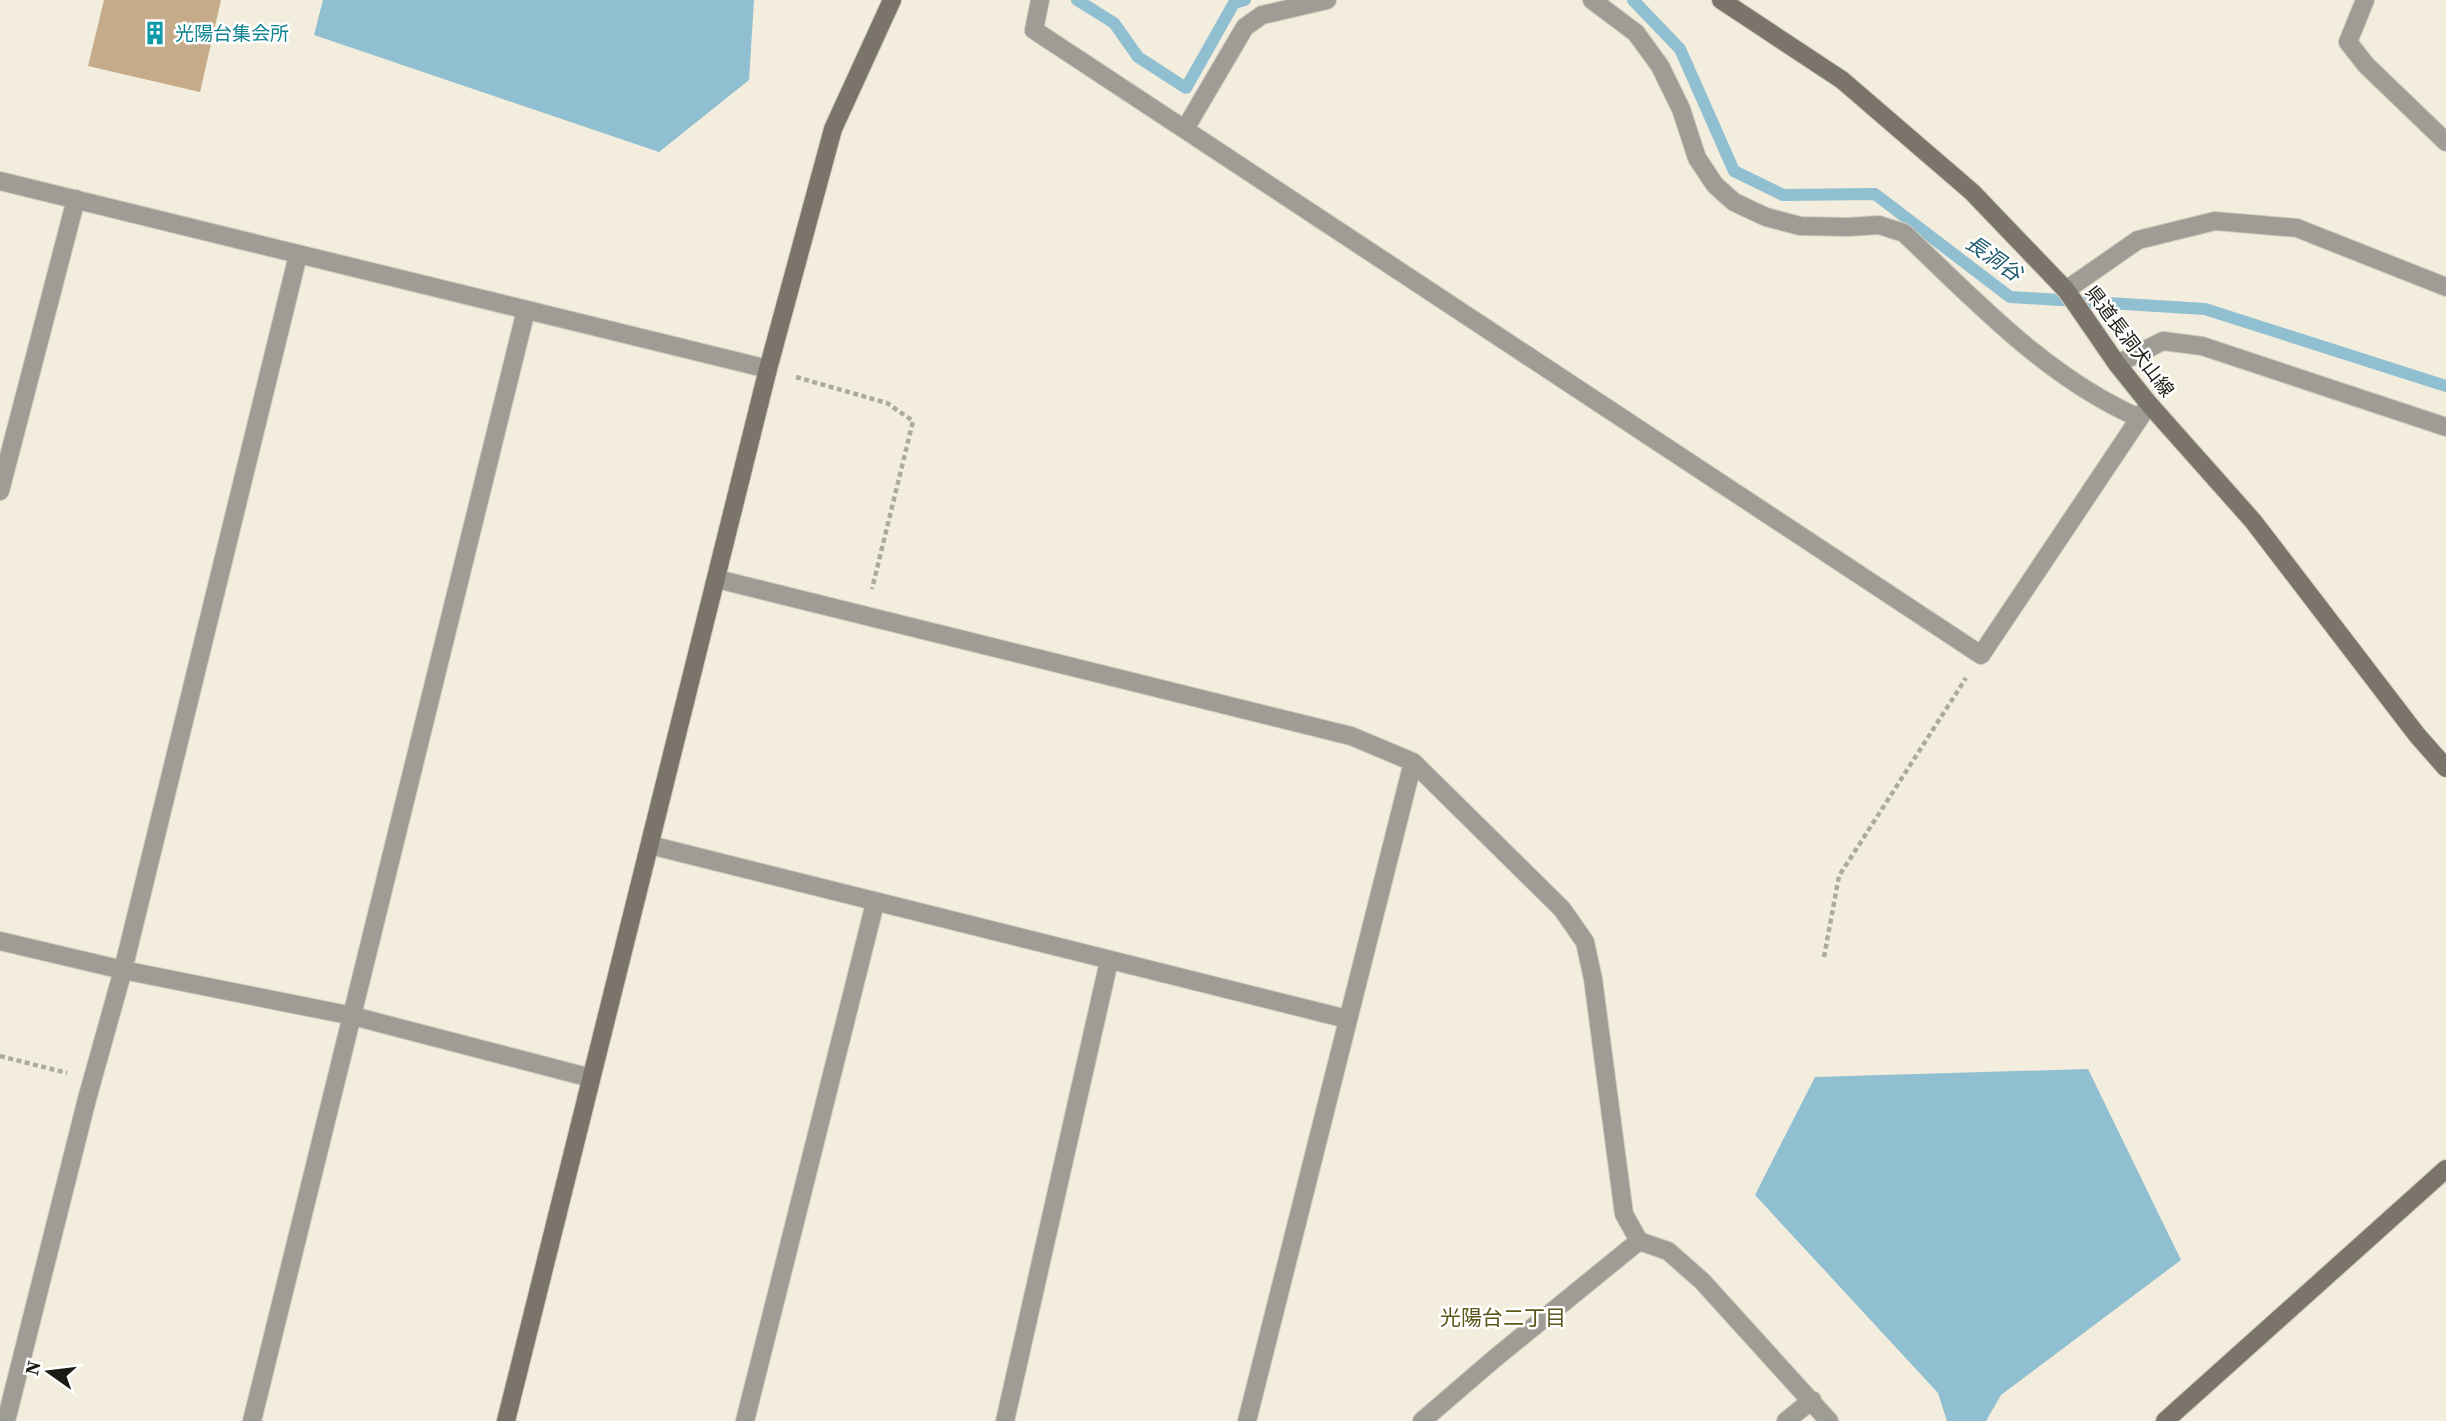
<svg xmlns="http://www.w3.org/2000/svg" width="2446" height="1421" viewBox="0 0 2446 1421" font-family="'Source Serif 4','Noto Sans JP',serif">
<rect width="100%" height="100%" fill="#f2eddc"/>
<!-- water -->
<path fill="#90bfd1" d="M323 0H754L749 80 659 152 314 35Z
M2088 1069 2181 1260 2001 1395 1986 1421H1947L1938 1393 1755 1195 1815 1077Z"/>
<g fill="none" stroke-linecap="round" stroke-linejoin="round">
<!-- stream -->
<path stroke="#90bfd1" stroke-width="12" d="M1077 0 1114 23 1138 57 1186 88 1234 3 1245 0
M1633 0 1680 49 1734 171 1783 195 1875 194 2010 297 2205 309 2446 386"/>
</g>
<!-- building -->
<path fill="#c5ab89" d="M104 0H221L200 92 88 66Z"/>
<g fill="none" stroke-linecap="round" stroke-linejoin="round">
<!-- lane casing -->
<g stroke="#d0cbbc" stroke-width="20">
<path id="lane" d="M2365 0 2348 42 2366 65 2446 142
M2066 290 2138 240 2215 221 2297 228 2446 287"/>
</g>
<!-- street casing -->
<g stroke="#d0cbbc" stroke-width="20">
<path id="street" d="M1040 0 1034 30 1981 655 2149 404
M1592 0 1636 33 1660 66 1681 109 1697 158 1715 185 1734 202 1766 217 1800 226 1848 227 1879 225 1904 233C1977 302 2046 377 2139 418
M1185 129 1245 27 1262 15 1327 0
M0 181 768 369
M2117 364 2163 341 2202 346 2446 427
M0 491 76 199
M717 579 1351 736 1413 762 1562 909 1585 942 1593 979 1624 1214 1639 1241 1668 1251 1702 1281 1829 1421
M650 845 1347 1019
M0 941 123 970 353 1016 591 1078
M6 1421 87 1099 123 970 298 255
M252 1421 526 310
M745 1421 875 903
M1005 1421 1109 961
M1247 1421 1413 762
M1422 1421 1494 1359 1639 1241
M1786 1421 1812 1400"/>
</g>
<!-- secondary casing -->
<g stroke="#d0cbbc" stroke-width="20">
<path id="secondary" d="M1721 0 1842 80 1972 192 2066 290 2117 364 2149 404 2253 521 2417 735 2446 768
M506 1421 768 369 833 129 892 0
M2165 1421 2446 1169"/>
</g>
<!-- path -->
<path stroke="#ada99c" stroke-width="4.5" stroke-dasharray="5 3.5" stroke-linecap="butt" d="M796 377 887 403 913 421 872 589
M1824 957 1839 876 1966 678
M0 1056 67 1073"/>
<!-- lane -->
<use href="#lane" stroke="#9f9b95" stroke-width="18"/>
<!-- street -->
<use href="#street" stroke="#9f9b95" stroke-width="18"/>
<!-- secondary -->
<use href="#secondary" stroke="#7a746b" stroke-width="18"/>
</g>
<!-- icons -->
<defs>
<g id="building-bare" transform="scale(1.89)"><path d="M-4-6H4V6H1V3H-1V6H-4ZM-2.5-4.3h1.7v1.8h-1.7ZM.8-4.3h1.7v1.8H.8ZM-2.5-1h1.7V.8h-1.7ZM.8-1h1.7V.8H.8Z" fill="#0f9aa8" stroke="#fff" stroke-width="2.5" paint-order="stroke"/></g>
</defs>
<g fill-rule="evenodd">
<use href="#building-bare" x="155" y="33"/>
</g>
<g text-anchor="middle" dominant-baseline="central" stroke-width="5" stroke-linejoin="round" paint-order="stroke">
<!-- culture labels -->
<g font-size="19" fill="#0d838f" stroke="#fff" text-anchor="start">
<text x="175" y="33">光陽台集会所</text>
</g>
<!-- street labels -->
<g font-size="19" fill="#1b1a14" stroke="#fff">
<text transform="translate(2130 341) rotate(53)">県道長洞犬山線</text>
</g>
<!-- water labels -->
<g font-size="21" font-style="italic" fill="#1f5c6f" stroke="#fff">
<text transform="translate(1994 258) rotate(35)">長洞谷</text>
</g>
<!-- neighbourhood labels -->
<g font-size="21" fill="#5d571b" stroke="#fff">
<text x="1503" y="1317">光陽台二丁目</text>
</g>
</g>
<!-- north arrow -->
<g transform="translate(49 1372) rotate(284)" stroke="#ffffff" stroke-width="5" paint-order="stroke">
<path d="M0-5L12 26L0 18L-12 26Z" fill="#1b1a14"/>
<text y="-10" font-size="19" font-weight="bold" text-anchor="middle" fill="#1b1a14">N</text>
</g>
</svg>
